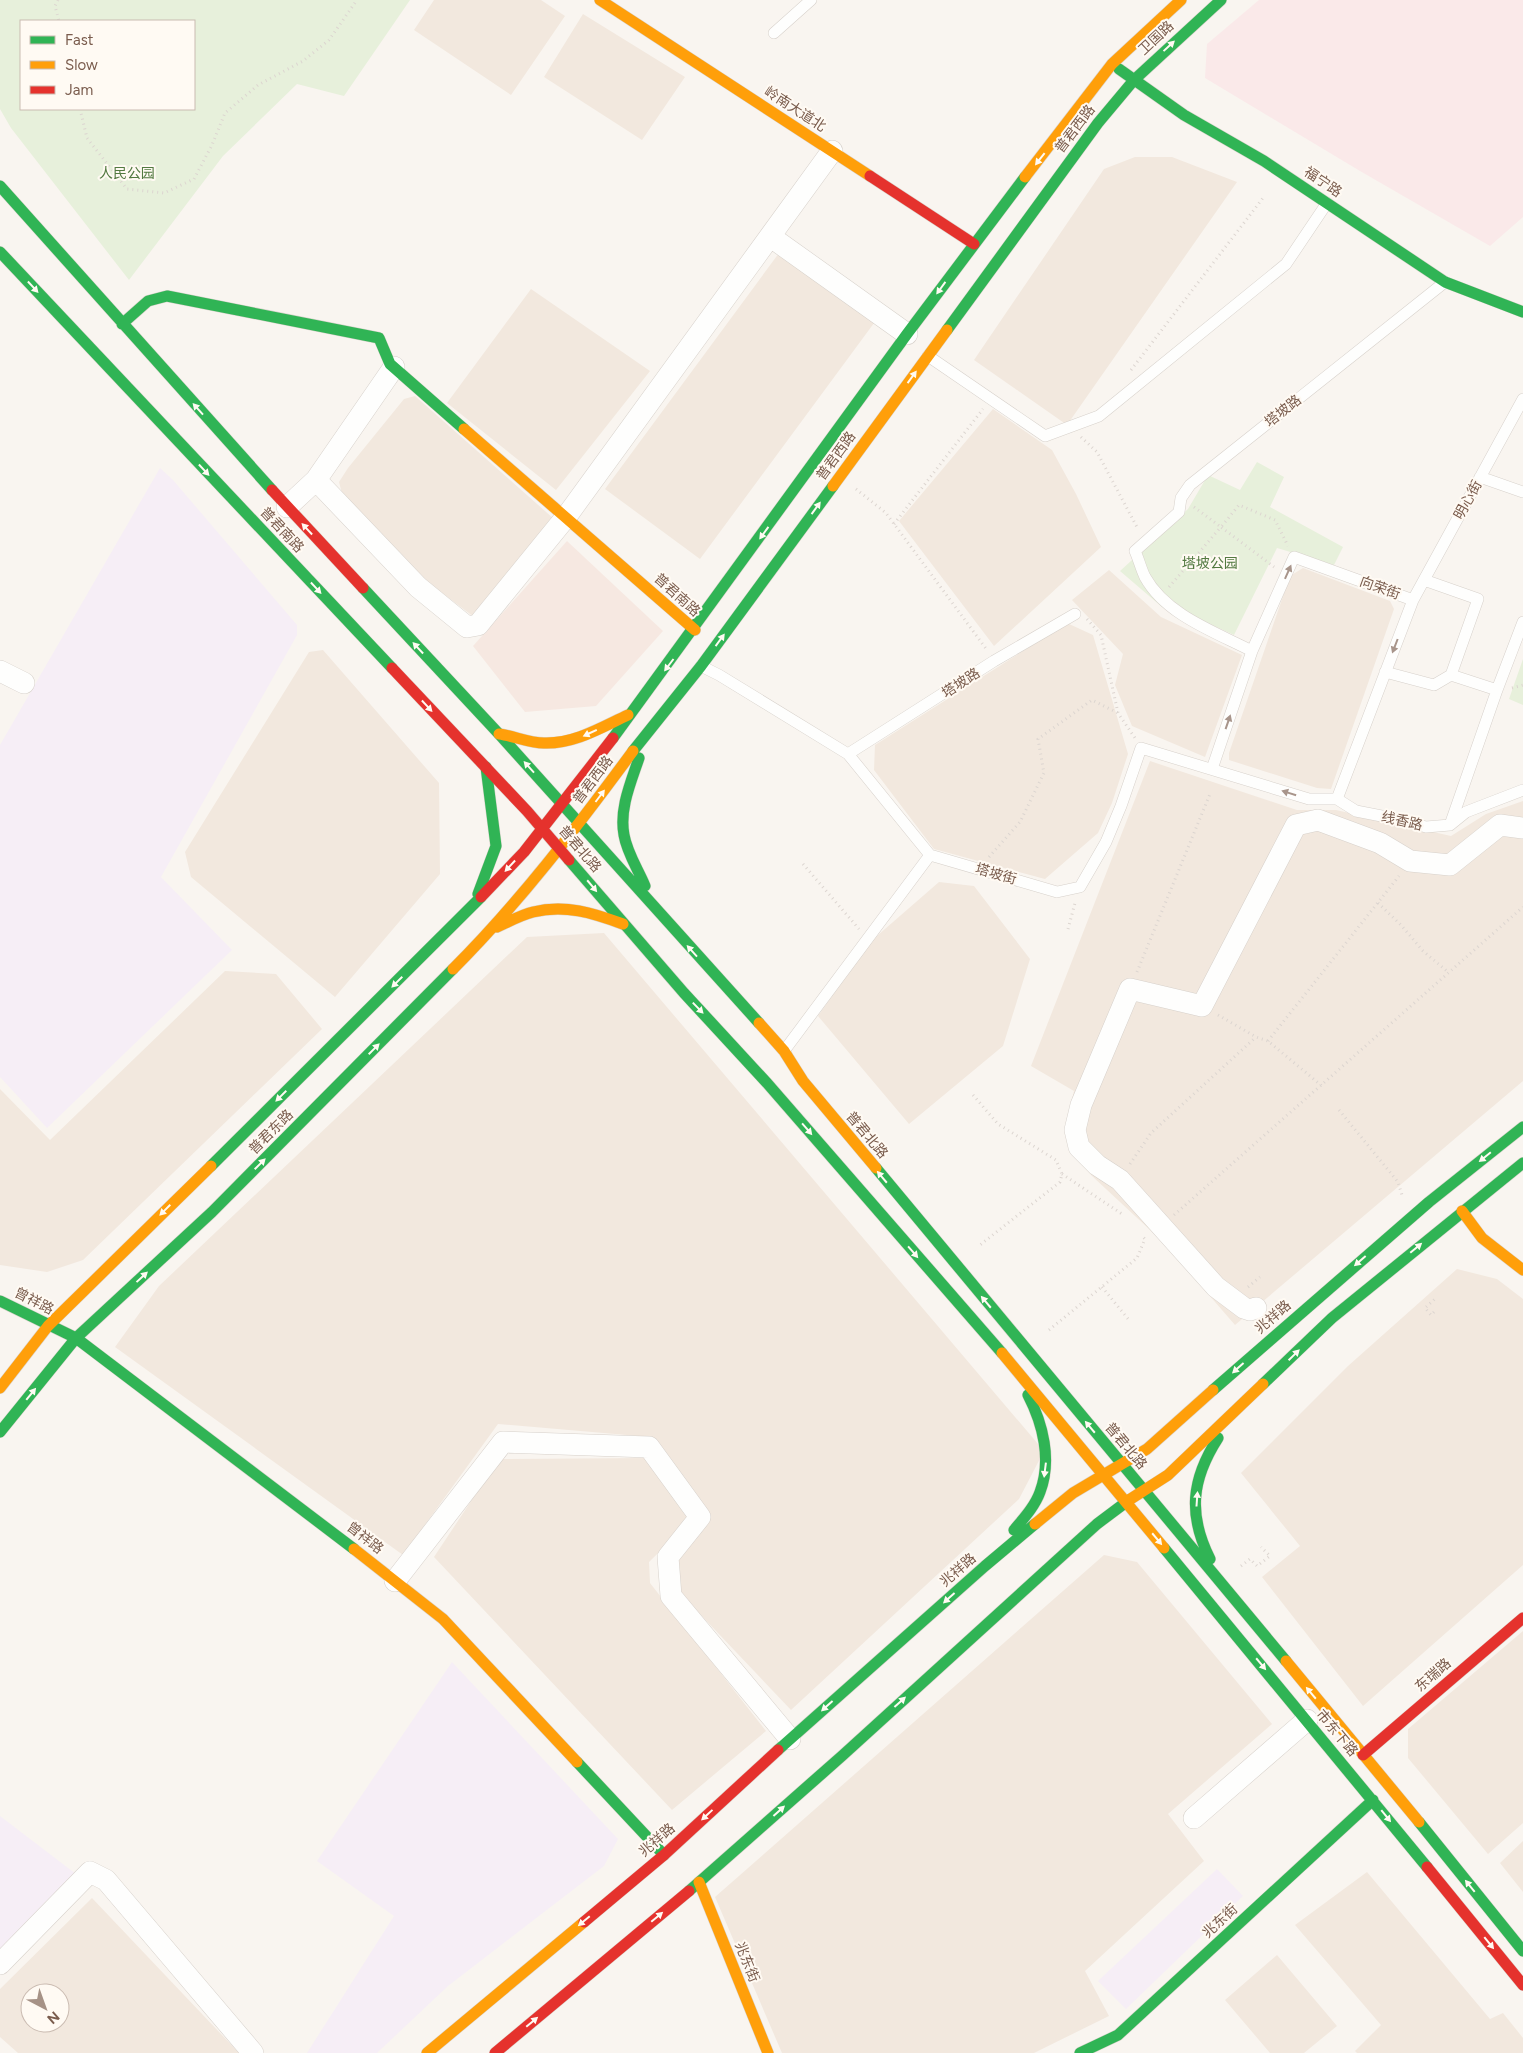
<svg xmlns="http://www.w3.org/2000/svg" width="1523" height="2053" viewBox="0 0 1523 2053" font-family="Figtree,'Noto Sans SC',sans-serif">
<rect width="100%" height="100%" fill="#f9f5f0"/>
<!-- residential -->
<path fill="#f2e8de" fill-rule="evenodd" d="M434 0H541L565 16 511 95 414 30Z
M583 14 685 77 642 140 544 77Z
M1135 157H1172L1237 182 1067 425 974 360 1104 169Z
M782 249 877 319 700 559 605 489Z
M531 289 650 371 556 490 447 403Z
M415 396 554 519 474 617 425 580 343 497 339 482 348 468 404 399Z
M993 409 1052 450 1076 494 1101 547 994 646 899 521Z
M1303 568 1390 601 1394 609 1331 789 1317 788 1229 760V753L1290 576Z
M1109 570 1161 617 1242 655 1205 757 1132 726 1115 685 1123 654 1072 600Z
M1067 623 1093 635 1128 754 1112 803 1098 833 1045 879 934 849 874 770 875 745Z
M323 650 439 783 440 874 335 997 191 877 185 852 309 652Z
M1150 761 1297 810H1336L1451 836 1486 814 1523 801V1081L1235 1325 1163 1242 1092 1176 1070 1151 1065 1129 1074 1091 1031 1066Z
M939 882 974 886 1030 959 1003 1046 909 1124 818 1016 870 942Z
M604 933 1044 1451 1019 1499 791 1710 679 1592 672 1560 705 1515 650 1437 498 1424 403 1555 115 1347 159 1286 527 937Z
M225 971 276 974 322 1029 83 1260 47 1272 0 1265V1089L50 1140Z
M1457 1269 1497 1279 1523 1299V1565L1363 1706 1262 1577 1300 1546 1241 1473 1348 1366Z
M648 1458 695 1517 649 1562 650 1583 766 1731 672 1810 434 1557 499 1459Z
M1104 1555 1137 1562 1272 1724 1168 1814 1204 1861 1085 1971 1109 2016 1034 2053H782L715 1897Z
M1523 1631V1823L1488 1854 1408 1758V1729Z
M1523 1841V1892L1500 1863Z
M1367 1872 1490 2019 1503 2013 1523 2038V2053H1357L1355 2051 1381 2025 1295 1925Z
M92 1898 239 2053H18L0 2037V1989ZM30 1993H60V2023H30Z
M1277 1955 1337 2026 1304 2053H1270L1225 2000Z"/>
<!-- commercial -->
<path fill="#f6e8e1" d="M567 541 663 631 596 706 525 712 473 646Z"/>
<!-- education -->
<path fill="#f6eef6" d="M160 468 173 480 297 625V635L161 877 232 950 47 1128 0 1077V745Z
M452 1662 618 1839 604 1866 448 1986 377 2053H307L394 1916 317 1861Z
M0 1816 76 1874 0 1949Z
M1217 1869 1243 1896 1126 2009 1098 1981Z"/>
<!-- medical -->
<path fill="#fae9e9" d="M1259 0H1523V217L1490 246 1360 171 1205 78 1207 44Z"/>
<!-- green -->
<path fill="#e7f0db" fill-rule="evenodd" d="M0 0H410L344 96 297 84 223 156 129 280 11 128 0 109ZM21 21H194V109H21Z
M1257 462 1284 477 1270 507 1343 547 1334 565 1277 548 1234 635 1188 614 1162 607 1120 571 1188 509 1208 475 1240 490Z
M1523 659V705L1509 699Z"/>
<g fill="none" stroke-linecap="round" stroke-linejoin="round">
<!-- lane casing -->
<g stroke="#d7d1cb" stroke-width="12">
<path id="lane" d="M774 33 811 0
M928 356 1045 436 1099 416 1286 264 1327 203
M1480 477 1523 492
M1424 580 1478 599 1451 675 1497 690
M1252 651C1215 632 1166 615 1145 577 1141 569 1139 560 1135 551L1179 512 1181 498 1190 485 1445 282
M701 666 719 675 848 754 930 855
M1385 672 1434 685 1451 675
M848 754 994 661 1075 614
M1212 769 1252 651 1294 557 1413 600
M1337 799 1413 600 1523 399
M1337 799 1356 811 1397 819 1426 827 1450 825 1466 812 1523 790
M1450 825 1497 690 1523 622
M784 1051 930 855 1057 892 1080 887 1106 842 1121 806 1141 748 1309 799H1337"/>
</g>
<!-- street casing -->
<g stroke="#d7d1cb" stroke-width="22">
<path id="street" d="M771 237 907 334
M316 480 418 587 467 627 478 625 566 517 832 151
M287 507 316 480 394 367
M0 671 24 683
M1256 1308 1250 1310 1244 1308 1216 1287 1120 1180 1097 1165 1079 1147 1075 1130 1081 1105 1130 989 1202 1006 1296 825 1318 820 1380 843 1410 861 1450 865 1500 825 1523 828
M395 1581 503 1442 649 1447 700 1517 668 1557 671 1596 790 1739
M1194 1818 1307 1720
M0 1964 90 1872 106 1880 253 2053"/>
</g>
<!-- fast casing -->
<g stroke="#d9d2cb" stroke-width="12">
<path id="fast" d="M1119 69 1184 115 1264 161 1445 282 1523 312
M0 186 272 490
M0 252 392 668
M122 324 148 301 167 296 379 338 390 364 464 429
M947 330 1098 123 1134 80 1221 0
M363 588 499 734 759 1023
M613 738 907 334 1025 177
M633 751 701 666 833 486
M639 758C631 782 619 809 624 835 627 853 638 869 645 886
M569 860 684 993 767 1083 1002 1353
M478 894 496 846 486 767
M211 1166 481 897
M876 1168 1286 1661
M0 1301 76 1338 354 1549
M1263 1384 1332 1318 1523 1163
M1213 1390 1429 1202 1523 1127
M0 1432 76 1338 212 1212 453 969
M1014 1530C1024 1518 1035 1506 1040 1492 1052 1460 1043 1424 1028 1395
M1164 1548 1427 1867
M1210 1559C1188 1515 1191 1480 1218 1438
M778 1750 985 1566 1035 1524
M577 1762 664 1855
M1419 1822 1523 1951
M689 1891 843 1755 1097 1524 1129 1500
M1080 2053 1118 2035 1373 1800"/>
</g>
<!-- slow casing -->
<g stroke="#d9d2cb" stroke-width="12">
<path id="slow" d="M600 0 870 176
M1025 177 1112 64 1181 0
M464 429 695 630
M833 486 947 330
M499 734C514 736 529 743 544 743 575 744 602 727 628 715
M497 927C508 922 521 915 533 912 565 904 593 913 623 924
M453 969C520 902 577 827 633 751
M759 1023 784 1051 803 1081 876 1168
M1462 1211 1482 1238 1523 1270
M1002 1353 1164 1548
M0 1388 48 1326 211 1166
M1129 1500 1168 1475 1263 1384
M1035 1524 1073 1493 1147 1449 1213 1390
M354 1549 443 1619 577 1762
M1286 1661 1419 1822
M699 1882 768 2053
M427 2053 584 1922"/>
</g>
<!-- jam casing -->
<g stroke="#d9d2cb" stroke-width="12">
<path id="jam" d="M870 176 974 244
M272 490 363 588
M392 668 527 811 569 860
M481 897 524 852 613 738
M1363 1755 1523 1618
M1427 1867 1523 1985
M584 1922 664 1855 778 1750
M495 2053 689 1891"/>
</g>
<!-- path -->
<path stroke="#dcd5d0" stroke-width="3" stroke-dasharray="1 4" stroke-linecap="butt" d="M58 0 55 6 59 21
M80 109 87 138 127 189 164 193 194 179 212 145 225 113 258 85 303 61 329 40 357 0
M1131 370 1263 198
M1081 437 1097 452 1138 529
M856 489 886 513 987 650
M1194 507 1221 527 1239 505 1275 520 1288 546
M894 524 983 409
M1169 587 1221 527 1274 567
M1087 619 1101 635 1118 713 1135 738
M1512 688 1523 685
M989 857 1020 822 1044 773 1038 739 1092 700 1118 713
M803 864 859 929
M1378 903 1401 925 1423 951 1448 972
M1068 929 1075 903
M1137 972 1210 794
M1218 1015 1256 1037 1268 1041 1322 1086
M1268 1041 1399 876
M973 1095 998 1124 1056 1160 1062 1174 1060 1182 980 1245
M1339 1110 1398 1182 1402 1195
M1130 1164 1151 1133 1256 1037
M1062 1174 1122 1214
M1174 1215 1523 907
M1102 1287 1129 1320
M1248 1287 1260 1277
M1434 1312 1431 1315 1425 1308 1436 1298
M1049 1330 1137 1258 1145 1239 1143 1237
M1241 1566 1250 1559 1257 1566 1270 1556 1261 1547"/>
<!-- lane -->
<use href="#lane" stroke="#fefefd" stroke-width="11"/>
<!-- street -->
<use href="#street" stroke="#fefefd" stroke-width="21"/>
<!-- fast -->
<use href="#fast" stroke="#30b455" stroke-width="11"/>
<!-- slow -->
<use href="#slow" stroke="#ff9f0a" stroke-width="11"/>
<!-- jam -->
<use href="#jam" stroke="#e5322d" stroke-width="11"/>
</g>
<!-- one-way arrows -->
<defs><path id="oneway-solid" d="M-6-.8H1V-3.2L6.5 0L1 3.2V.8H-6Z" transform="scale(1.25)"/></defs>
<g fill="#fffaf3">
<use href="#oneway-solid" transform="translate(1169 46) rotate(-43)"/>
<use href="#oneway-solid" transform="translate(1040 159) rotate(128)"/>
<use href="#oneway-solid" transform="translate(33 287) rotate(47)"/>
<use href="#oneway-solid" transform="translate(941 288) rotate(126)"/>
<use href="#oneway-solid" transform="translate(912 377) rotate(-54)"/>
<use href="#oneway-solid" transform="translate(198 409) rotate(-132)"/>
<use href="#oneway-solid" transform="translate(204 470) rotate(47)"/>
<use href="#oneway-solid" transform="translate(816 508) rotate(-54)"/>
<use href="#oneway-solid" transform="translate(307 529) rotate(-133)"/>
<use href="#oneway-solid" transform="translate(764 533) rotate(126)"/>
<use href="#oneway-solid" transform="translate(316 588) rotate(47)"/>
<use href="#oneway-solid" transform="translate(720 640) rotate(-54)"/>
<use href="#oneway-solid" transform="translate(418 648) rotate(-133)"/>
<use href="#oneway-solid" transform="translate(669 665) rotate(127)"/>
<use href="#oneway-solid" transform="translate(427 706) rotate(47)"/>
<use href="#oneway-solid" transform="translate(590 733) rotate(155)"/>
<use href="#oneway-solid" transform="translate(529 767) rotate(-132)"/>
<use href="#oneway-solid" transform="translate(600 796) rotate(-53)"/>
<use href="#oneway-solid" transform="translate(510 866) rotate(133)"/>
<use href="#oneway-solid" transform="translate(592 886) rotate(50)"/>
<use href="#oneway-solid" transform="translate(692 951) rotate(-132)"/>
<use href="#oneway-solid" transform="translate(397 982) rotate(135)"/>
<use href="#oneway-solid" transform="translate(698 1008) rotate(46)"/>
<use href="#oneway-solid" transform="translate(374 1049) rotate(-45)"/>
<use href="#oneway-solid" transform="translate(281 1096) rotate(135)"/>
<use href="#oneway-solid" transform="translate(807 1129) rotate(49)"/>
<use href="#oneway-solid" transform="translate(1485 1157) rotate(141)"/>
<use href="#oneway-solid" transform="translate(260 1164) rotate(-45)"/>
<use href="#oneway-solid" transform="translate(882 1177) rotate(-130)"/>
<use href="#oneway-solid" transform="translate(165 1210) rotate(135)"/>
<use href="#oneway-solid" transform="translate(1416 1248) rotate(-40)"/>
<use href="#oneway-solid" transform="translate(913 1252) rotate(49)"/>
<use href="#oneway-solid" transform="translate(1360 1261) rotate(139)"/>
<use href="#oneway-solid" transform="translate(142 1277) rotate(-43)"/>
<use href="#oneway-solid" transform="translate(986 1302) rotate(-130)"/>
<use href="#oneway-solid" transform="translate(1294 1355) rotate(-44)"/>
<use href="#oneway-solid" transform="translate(1238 1368) rotate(138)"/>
<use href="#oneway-solid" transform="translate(31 1394) rotate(-51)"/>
<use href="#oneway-solid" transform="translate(1090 1427) rotate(-130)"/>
<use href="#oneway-solid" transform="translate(1045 1470) rotate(97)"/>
<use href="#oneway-solid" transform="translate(1197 1499) rotate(-86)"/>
<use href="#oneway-solid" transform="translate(1157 1539) rotate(50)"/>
<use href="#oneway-solid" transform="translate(949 1598) rotate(138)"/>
<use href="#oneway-solid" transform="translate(1261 1664) rotate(50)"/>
<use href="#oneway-solid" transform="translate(1311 1693) rotate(-130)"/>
<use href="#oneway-solid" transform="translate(900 1702) rotate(-42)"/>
<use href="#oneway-solid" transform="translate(827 1706) rotate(138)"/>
<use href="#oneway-solid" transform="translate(779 1811) rotate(-42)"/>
<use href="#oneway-solid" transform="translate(707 1815) rotate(137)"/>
<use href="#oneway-solid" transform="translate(1386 1816) rotate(51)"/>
<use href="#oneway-solid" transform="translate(1470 1886) rotate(-129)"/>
<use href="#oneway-solid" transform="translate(657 1917) rotate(-40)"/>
<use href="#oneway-solid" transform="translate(584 1921) rotate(140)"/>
<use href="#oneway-solid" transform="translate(1489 1943) rotate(51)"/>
<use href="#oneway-solid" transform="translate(532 2022) rotate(-40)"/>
</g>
<g fill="#a8958b">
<use href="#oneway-solid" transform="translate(1288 572) rotate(-66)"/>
<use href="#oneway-solid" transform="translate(1395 646) rotate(111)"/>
<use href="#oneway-solid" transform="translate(1228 722) rotate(-71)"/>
<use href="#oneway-solid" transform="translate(1289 793) rotate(-162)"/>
</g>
<g text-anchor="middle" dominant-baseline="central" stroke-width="4" stroke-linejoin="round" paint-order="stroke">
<!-- street labels -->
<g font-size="14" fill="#7a5c4d" stroke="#fffaf3">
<text transform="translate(1156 38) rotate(-43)">卫国路</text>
<text transform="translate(795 109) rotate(33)">岭南大道北</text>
<text transform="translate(1075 129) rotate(-53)">普君西路</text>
<text transform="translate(1323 182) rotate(34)">福宁路</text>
<text transform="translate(1283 411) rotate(-38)">塔坡路</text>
<text transform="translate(836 456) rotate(-54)">普君西路</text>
<text transform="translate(1468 500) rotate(-61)">明心街</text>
<text transform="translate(282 530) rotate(47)">普君南路</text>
<text transform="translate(1380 588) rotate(20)">向荣街</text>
<text transform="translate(677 595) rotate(42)">普君南路</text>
<text transform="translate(961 683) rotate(-33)">塔坡路</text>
<text transform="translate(593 780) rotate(-53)">普君西路</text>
<text transform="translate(1402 821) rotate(13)">线香路</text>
<text transform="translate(580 849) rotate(49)">普君北路</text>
<text transform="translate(996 874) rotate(16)">塔坡街</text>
<text transform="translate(271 1132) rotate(-45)">普君东路</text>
<text transform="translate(867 1135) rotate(50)">普君北路</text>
<text transform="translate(34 1301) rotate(27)">曾祥路</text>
<text transform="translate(1273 1317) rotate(-41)">兆祥路</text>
<text transform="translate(1126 1446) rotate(50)">普君北路</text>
<text transform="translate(365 1538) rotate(38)">曾祥路</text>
<text transform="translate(958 1570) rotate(-41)">兆祥路</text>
<text transform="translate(1433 1675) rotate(-41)">东瑞路</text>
<text transform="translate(1337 1733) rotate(50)">市东下路</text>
<text transform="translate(657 1840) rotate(-41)">兆祥路</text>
<text transform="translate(1220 1921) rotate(-43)">兆东街</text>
<text transform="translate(747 1962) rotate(68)">兆东街</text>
</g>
<!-- park labels -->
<g font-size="14" fill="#537a41" stroke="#fffaf3">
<text x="127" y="173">人民公园</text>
<text x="1210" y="563">塔坡公园</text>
</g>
</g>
<!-- legend -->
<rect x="20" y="20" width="175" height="90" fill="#fffaf3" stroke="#cabbb1"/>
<rect x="30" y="36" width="25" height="8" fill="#30b455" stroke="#cabbb1"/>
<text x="65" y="45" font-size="15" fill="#7a5c4d">Fast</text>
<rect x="30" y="61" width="25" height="8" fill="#ff9f0a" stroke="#cabbb1"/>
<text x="65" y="70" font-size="15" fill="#7a5c4d">Slow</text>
<rect x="30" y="86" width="25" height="8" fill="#e5322d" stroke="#cabbb1"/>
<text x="65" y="95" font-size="15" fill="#7a5c4d">Jam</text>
<!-- north arrow -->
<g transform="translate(45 2008) rotate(139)"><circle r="24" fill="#fffaf3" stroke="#cabbb1"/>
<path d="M0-4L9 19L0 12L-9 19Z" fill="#a69286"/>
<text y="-8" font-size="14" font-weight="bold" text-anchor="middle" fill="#7a5c4d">N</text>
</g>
</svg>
